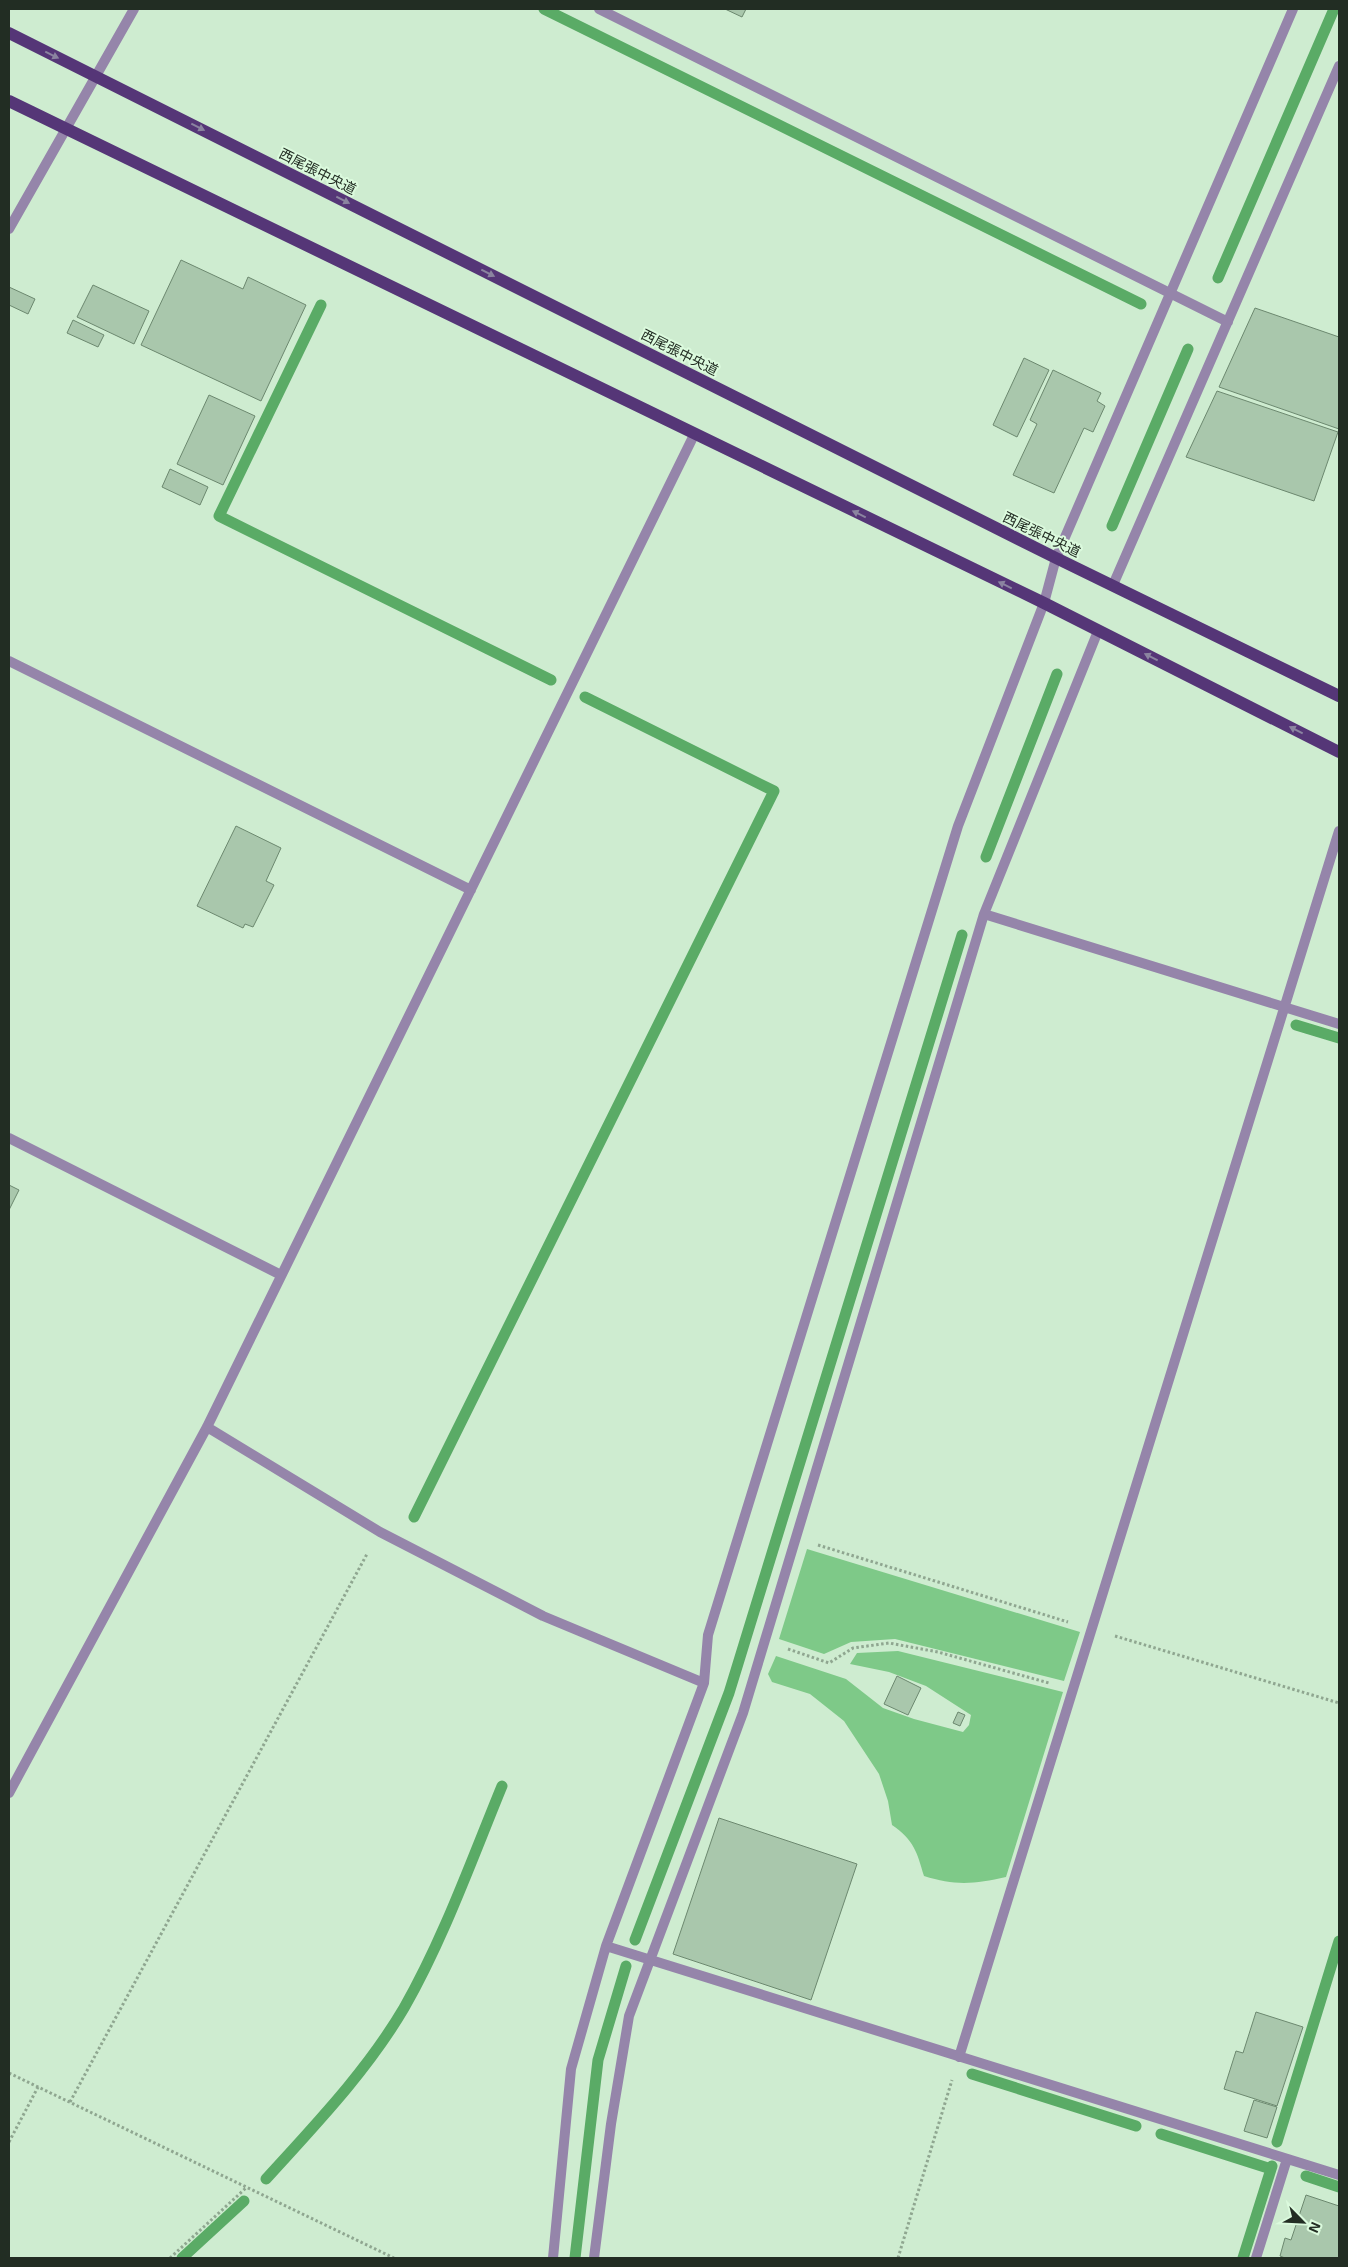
<svg xmlns="http://www.w3.org/2000/svg" width="1348" height="2267" viewBox="0 0 1348 2267" font-family="'Exo 2','Noto Sans JP',sans-serif">
<rect width="100%" height="100%" fill="#ceecd0"/>
<!-- green -->
<path fill="#7ec988" d="M807 1549 1080 1632 1064 1681 895 1639 851 1642 824 1654 779 1639Z
M898 1651 1063 1692 1006 1877C975 1884 955 1886 924 1876 917 1852 914 1840 892 1825L888 1801 879 1774 844 1721 810 1694 772 1682 768 1674 776 1656 846 1679 883 1708 914 1719 963 1732 969 1725 971 1715 926 1686 889 1672 850 1664 857 1653Z"/>
<g fill="none" stroke-linecap="round" stroke-linejoin="round">
<!-- stream -->
<path stroke="#5aab66" stroke-width="11" d="M544 9 1141 304
M1218 278 1334 9
M321 305 219 516 551 680
M1112 526 1188 349
M986 857 1057 674
M1296 1025 1339 1038
M414 1517 774 791 585 697
M635 1940 729 1693 962 935
M972 2074 1136 2126
M1161 2134 1271 2169
M1277 2142 1339 1941
M1306 2176 1339 2187
M266 2179C315 2125 367 2071 404 2008 443 1940 472 1859 502 1786
M182 2258 244 2201
M575 2258 598 2060 626 1966
M1243 2258 1272 2166"/>
</g>
<!-- building -->
<path fill="#a9c7ac" stroke="#6c886f" d="M725 9H746L742 17Z
M181 260 243 289 248 277 306 305 261 401 141 345Z
M93 285 149 311 134 344 77 317Z
M9 287 35 299 28 314 9 305Z
M1255 308 1339 337V429L1219 387Z
M73 320 104 335 98 347 67 333Z
M1024 358 1049 370 1017 437 993 425Z
M1053 370 1101 393 1097 401 1105 406 1093 432 1084 428 1054 493 1013 475 1037 424 1030 420Z
M1217 391 1338 432 1314 501 1186 457Z
M209 395 255 416 223 485 177 464Z
M170 469 208 487 200 505 162 487Z
M236 826 281 848 266 881 274 885 253 927 245 924 243 928 197 906Z
M9 1185 19 1190 9 1210Z
M897 1676 921 1688 908 1715 884 1704Z
M958 1712 965 1715 960 1726 953 1723Z
M719 1818 857 1864 811 2000 673 1954Z
M1256 2012 1303 2027 1277 2106 1224 2089 1236 2051 1243 2053Z
M1254 2100 1277 2107 1267 2138 1244 2131Z
M1306 2195 1339 2206V2258H1285L1280 2256 1285 2238 1291 2240Z"/>
<g fill="none" stroke-linecap="round" stroke-linejoin="round">
<!-- path -->
<path stroke="#8fa690" stroke-width="3" stroke-dasharray="2.5 2.5" stroke-linecap="butt" d="M818 1545 1068 1622
M1115 1636 1339 1703
M788 1649 829 1663 853 1648 889 1643 938 1652 1049 1683
M9 2073 394 2258
M70 2102 367 1554
M9 2142 38 2087
M170 2258 247 2187
M898 2258 952 2080"/>
<!-- street -->
<path stroke="#9585aa" stroke-width="10" d="M599 9 1228 322
M9 229 134 9
M1113 585 1339 66
M9 661 471 890
M984 914 1339 1024
M9 1138 281 1275
M207 1427 380 1532 543 1616 704 1683
M9 1793 207 1427 694 435
M606 1946 1339 2175
M959 2057 1339 831
M553 2258 571 2069 606 1946 704 1683 708 1635 958 826 1044 603 1056 558 1293 9
M594 2258 611 2124 629 2016 743 1713 984 914 1098 631
M1256 2258 1287 2159"/>
<!-- primary -->
<path stroke="#553677" stroke-width="12" d="M9 33 1056 558 1339 696
M9 101 1044 603 1339 752"/>
</g>
<!-- one-way arrows -->
<defs><path id="oneway-solid" d="M-6-.8H1V-3.2L6.5 0L1 3.2V.8H-6Z" transform="scale(1.25)"/></defs>
<g fill="#8b84a0">
<use href="#oneway-solid" transform="translate(52 55) rotate(26)"/>
<use href="#oneway-solid" transform="translate(198 127) rotate(27)"/>
<use href="#oneway-solid" transform="translate(343 200) rotate(27)"/>
<use href="#oneway-solid" transform="translate(488 273) rotate(27)"/>
<use href="#oneway-solid" transform="translate(859 514) rotate(-154)"/>
<use href="#oneway-solid" transform="translate(1005 585) rotate(-154)"/>
<use href="#oneway-solid" transform="translate(1151 657) rotate(-153)"/>
<use href="#oneway-solid" transform="translate(1296 730) rotate(-153)"/>
</g>
<g text-anchor="middle" dominant-baseline="central" stroke-width="4" stroke-linejoin="round" paint-order="stroke">
<!-- street labels -->
<g font-size="14" fill="#222d23" stroke="#dbfadd">
<text transform="translate(318 171) rotate(27)">西尾張中央道</text>
<text transform="translate(680 352) rotate(27)">西尾張中央道</text>
<text transform="translate(1042 534) rotate(26)">西尾張中央道</text>
</g>
</g>
<!-- border -->
<rect width="1348" height="2267" fill="none" stroke="#222d23" stroke-width="20"/>
<!-- north arrow -->
<g transform="translate(1303 2222) rotate(114)" stroke="#dbfadd" stroke-width="4" paint-order="stroke">
<path d="M0-4L9 19L0 12L-9 19Z" fill="#222d23"/>
<text y="-8" font-size="14" font-weight="bold" text-anchor="middle" fill="#222d23">N</text>
</g>
</svg>
